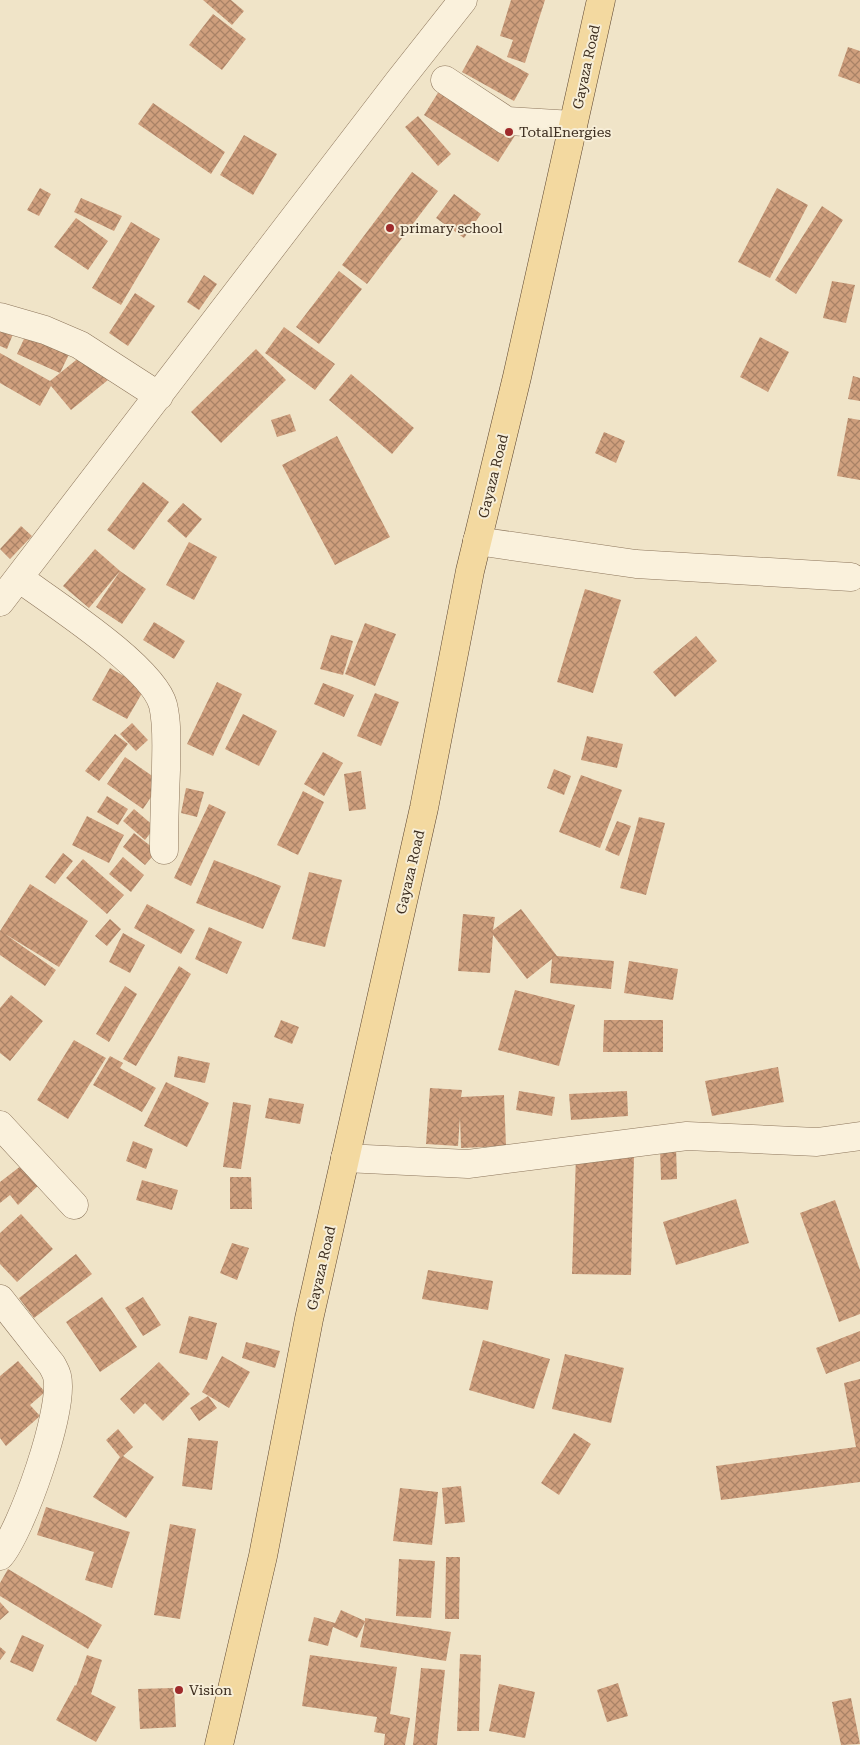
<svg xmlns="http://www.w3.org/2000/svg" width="860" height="1745" viewBox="0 0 860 1745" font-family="'Roboto Serif',serif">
<defs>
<pattern id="building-cross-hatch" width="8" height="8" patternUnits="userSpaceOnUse" patternTransform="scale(1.25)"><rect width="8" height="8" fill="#cf9f7d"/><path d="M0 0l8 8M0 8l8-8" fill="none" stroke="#a98266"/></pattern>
</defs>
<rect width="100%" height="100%" fill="#f0e4c8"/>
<!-- building -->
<path fill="url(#building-cross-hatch)" d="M203 0H231L244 11 232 25Z
M511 0H545L525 63 507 57 513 40 500 36Z
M213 14 246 39 222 70 189 45Z
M477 45 529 74 514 101 462 72Z
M848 47 860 51V84L838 76Z
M441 88 516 134 498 162 424 115Z
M153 103 225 152 211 174 138 124Z
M418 116 451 154 438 166 405 127Z
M244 135 277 154 253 195 220 175Z
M412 172 438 191 367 284 342 265Z
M40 188 51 194 39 216 27 210Z
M777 188 808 205 770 278 738 262Z
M454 194 481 214 464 238 436 218Z
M81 198 122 216 114 231 74 212Z
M822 206 843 220 796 294 775 280Z
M76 218 108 241 88 270 54 247Z
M131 222 160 239 121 305 92 288Z
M339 271 362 289 319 344 296 327Z
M204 275 217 284 199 310 187 302Z
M832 281 855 285 846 323 823 318Z
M135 293 155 306 128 346 109 333Z
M0 323 15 329 7 349 0 346Z
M284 327 335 364 315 390 265 353Z
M29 328 72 348 60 373 86 352 108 380 71 410 51 386 40 406 0 383V353L50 381 60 373 17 354Z
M760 337 789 352 768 392 740 377Z
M256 349 286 380 221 443 191 412Z
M351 374 414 428 392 454 329 400Z
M853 376 860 378V401L848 399Z
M290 414 296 431 277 437 271 420Z
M848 418 860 420V480L837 476Z
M604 432 625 441 616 463 595 453Z
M337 436 390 537 335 565 282 465Z
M143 482 169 502 134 550 107 530Z
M183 503 202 519 186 538 167 521Z
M21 526 32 536 10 559 0 549Z
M189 542 217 557 194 600 166 585Z
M95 549 120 571 89 608 63 586Z
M120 571 146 589 122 624 96 607Z
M585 589 621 600 593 693 557 682Z
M154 622 185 641 174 659 143 640Z
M365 623 396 634 375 686 345 674Z
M331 635 353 641 343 675 320 669Z
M696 636 717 661 675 697 653 672Z
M110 668 145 688 127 719 92 700Z
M217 682 242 694 213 756 187 744Z
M323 683 354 695 344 717 314 704Z
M375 693 399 702 381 746 357 736Z
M243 714 277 731 259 766 225 749Z
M132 723 148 740 136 751 120 734Z
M115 734 128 744 99 781 85 771Z
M587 736 623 744 617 768 581 760Z
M323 752 343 763 324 796 304 784Z
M125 757 161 782 143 809 107 784Z
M554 769 571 776 564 795 547 788Z
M361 771 366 809 349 811 344 774Z
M581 775 622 790 600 848 559 832Z
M186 788 204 792 197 817 181 813Z
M303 791 324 802 298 855 277 845Z
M107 796 128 809 118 825 97 812Z
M209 804 226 812 191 886 174 878Z
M134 809 155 827 145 840 123 821Z
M87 816 124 835 109 863 72 845Z
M639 817 665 823 646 895 620 888Z
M617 821 631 826 619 856 605 850Z
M134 833 157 851 145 865 123 847Z
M63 853 73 861 55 884 45 877Z
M123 857 144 875 131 892 109 874Z
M83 859 124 895 107 914 66 878Z
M214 860 281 886 263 929 196 903Z
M309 872 342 880 325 947 292 939Z
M30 884 88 921 59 967 5 934 56 970 45 986 0 955V931Z
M147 904 195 930 181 954 134 928Z
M521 909 557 956 614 961 611 989 550 983 552 959 527 979 493 935 490 973 458 971 463 914 495 917 493 930Z
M110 919 121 929 107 946 95 936Z
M209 927 242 942 227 974 195 959Z
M123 933 145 945 130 973 109 962Z
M629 961 678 969 673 1000 624 993Z
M179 966 191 974 136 1066 123 1059Z
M125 986 137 994 109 1042 96 1034Z
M515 990 575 1005 559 1066 498 1050Z
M11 995 43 1021 10 1061 0 1053V1008Z
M281 1020 299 1027 292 1044 274 1037Z
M604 1020H663V1052H603Z
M74 1040 106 1058 68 1119 37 1100Z
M110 1056 123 1063 120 1068 156 1088 142 1112 93 1085Z
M178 1056 210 1063 205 1083 174 1077Z
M778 1067 784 1102 712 1116 705 1081Z
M166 1082 209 1103 187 1147 144 1126Z
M430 1088 462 1090 461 1097 504 1095 506 1146 461 1148 460 1117 458 1146 426 1144Z
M519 1091 555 1097 552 1116 516 1110Z
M627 1091 628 1116 571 1120 569 1094Z
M269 1098 304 1104 300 1124 265 1118Z
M233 1102 251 1105 241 1169 223 1167Z
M133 1141 153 1149 146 1169 126 1161Z
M676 1147 677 1179 661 1180 660 1148Z
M576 1155 634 1156 631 1275 572 1274Z
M26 1162 44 1180 18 1205 10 1195 0 1203V1182Z
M230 1177H251L252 1209H230Z
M142 1180 178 1190 172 1210 136 1200Z
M736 1199 749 1243 676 1265 663 1222Z
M835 1200 860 1270V1314L839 1322 800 1213Z
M21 1214 53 1249 17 1282 0 1264V1233Z
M232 1243 249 1248 237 1280 220 1273Z
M76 1254 92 1274 34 1318 19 1298Z
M428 1270 493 1281 488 1310 422 1299Z
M102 1297 137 1347 100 1372 66 1322Z
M143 1297 161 1325 143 1336 125 1308Z
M189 1316 217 1323 207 1360 179 1353Z
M860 1331V1361L826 1374 816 1348Z
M483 1340 550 1359 534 1409 469 1390Z
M246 1342 280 1351 275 1368 242 1358Z
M565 1354 624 1368 611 1423 552 1409Z
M222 1356 250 1372 229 1408 202 1392Z
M18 1361 45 1392 30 1405 40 1416 6 1446 0 1438V1376Z
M159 1362 190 1394 163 1421 145 1403 134 1414 120 1399Z
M860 1379V1482L721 1500 716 1466 856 1447 844 1383Z
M208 1396 217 1408 199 1421 190 1408Z
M118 1429 133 1447 123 1456 154 1477 126 1518 93 1497 120 1457 106 1440Z
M574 1433 591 1444 559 1495 541 1483Z
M188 1438 218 1441 212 1490 182 1486Z
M461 1486 465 1522 445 1524 442 1488Z
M400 1488 438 1492 432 1545 393 1541Z
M46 1507 130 1532 112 1588 85 1580 94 1552 37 1535Z
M170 1524 196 1529 180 1619 154 1615Z
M446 1557H460L459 1619H445Z
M399 1559 435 1561 431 1618 396 1616Z
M8 1569 102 1625 88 1649 0 1596V1583Z
M0 1602 9 1612 0 1620Z
M341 1610 365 1621V1618L451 1632 446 1661 360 1647 365 1622 357 1638 333 1627 328 1646 308 1641 314 1617 335 1623Z
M22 1635 44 1645 33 1672 10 1662Z
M0 1647 6 1652 0 1660Z
M460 1654 481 1655 479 1731H457Z
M87 1655 102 1660 91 1694 116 1707 96 1742 56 1720 75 1685 76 1686Z
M310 1655 397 1667 390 1714 410 1718 405 1745H384L385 1734 374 1732 377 1717 302 1706Z
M421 1668 445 1670 437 1745H413Z
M618 1683 628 1716 607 1722 597 1690Z
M499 1684 535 1692 525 1738 489 1731Z
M174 1688 176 1727 140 1729 138 1689Z
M851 1698 860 1744 841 1745 832 1702Z"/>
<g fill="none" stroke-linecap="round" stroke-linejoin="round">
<!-- minor casing -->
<g stroke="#8d765c" stroke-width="29">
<path id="minor" d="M445 80 507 121 573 125
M0 317 45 330 80 345 159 396
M477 541 636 564 851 577
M19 578C53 603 153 667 163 705 168 726 166 748 166 770 165 796 164 823 164 850
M0 602 399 81 463 0
M0 1125 74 1205
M345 1158 468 1164 687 1136 817 1142 860 1136
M0 1299 52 1365C54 1369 56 1372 57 1376 65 1408 22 1530 0 1556"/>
</g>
<!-- major casing -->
<g stroke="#5b4430" stroke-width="29">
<path id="major" d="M219 1745 263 1556 309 1319 424 808 470 571 517 377 601 0"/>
</g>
<!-- minor -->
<use href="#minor" stroke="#faf1dc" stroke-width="28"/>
<!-- major -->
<use href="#major" stroke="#f3d9a0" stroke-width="28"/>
</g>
<!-- markers -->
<g fill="#9e2a2b" stroke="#f7eed8" stroke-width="2">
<circle cx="509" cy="132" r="5"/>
<circle cx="390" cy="228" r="5"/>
<circle cx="179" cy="1690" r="5"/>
</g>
<g text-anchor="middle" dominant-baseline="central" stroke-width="4" stroke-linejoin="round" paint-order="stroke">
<!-- street labels -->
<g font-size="14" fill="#3d2e20" stroke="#f7eed8">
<text transform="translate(586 67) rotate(-78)">Gayaza Road</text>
<text transform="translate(493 476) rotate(-76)">Gayaza Road</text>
<text transform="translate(410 872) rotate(-77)">Gayaza Road</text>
<text transform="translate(321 1268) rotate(-77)">Gayaza Road</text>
</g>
<!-- poi labels -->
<g font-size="14" fill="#3d2e20" stroke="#f7eed8" text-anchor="start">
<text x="519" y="132">TotalEnergies</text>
<text x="400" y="228">primary school</text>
<text x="189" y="1690">Vision</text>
</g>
</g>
</svg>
